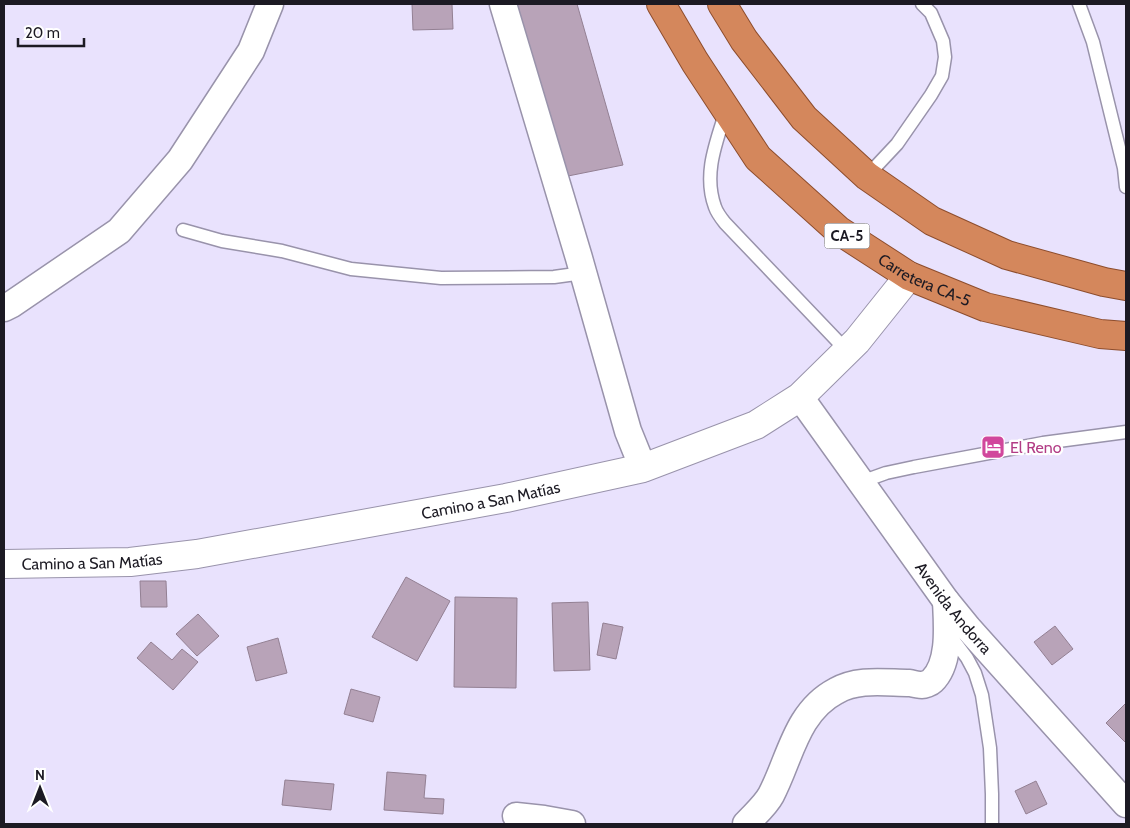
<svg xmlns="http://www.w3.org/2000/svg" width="1130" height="828" viewBox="0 0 1130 828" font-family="Cabin,sans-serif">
<rect width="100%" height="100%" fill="#e9e2fd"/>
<!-- building -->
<path fill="#b8a3b8" stroke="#938093" d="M412 4H452L453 29 413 30Z
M517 4H577L623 165 568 176Z
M406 577 450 601 417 661 372 637Z
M140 581H166L167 607H141Z
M455 597 517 598 516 688 454 687Z
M588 602 590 670 554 671 552 603Z
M198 614 219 636 197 656 176 634Z
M603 623 623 627 616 659 597 655Z
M1055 626 1073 649 1052 665 1034 642Z
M278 638 287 673 256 681 247 647Z
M151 642 172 660 182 649 198 662 173 690 137 658Z
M351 689 380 697 373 722 344 714Z
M1126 703V743L1106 723Z
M387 772 426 775 424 798 444 799 443 814 384 810Z
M285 780 334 784 331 810 282 805Z
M1036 781 1047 804 1026 814 1015 791Z"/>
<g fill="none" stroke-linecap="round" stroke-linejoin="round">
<!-- service casing -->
<g stroke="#9993ab" stroke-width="15">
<path id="service" d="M1079 4 1093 42 1124 168 1126 187
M726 111C716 143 703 174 715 207 717 213 721 218 725 223L847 351
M867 176 897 144 931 95 942 76 945 57 943 41 931 13 922 4
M183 230 222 241 282 251 351 269 441 278 554 277 583 273
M861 482 886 473 914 467 1043 443 1126 432
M949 634 967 658 975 673 982 695 990 748 992 794V824"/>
</g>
<!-- minor casing -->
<g stroke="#9993ab" stroke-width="29">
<g id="minor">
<path d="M503 4 579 258 628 431 643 468"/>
<path d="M4 308 12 304 119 231 180 160 251 51 270 4"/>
<path id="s1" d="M800 397 946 601 968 628 1126 804"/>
<path d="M516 816 544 819 572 824"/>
<path d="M746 824C754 815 765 806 771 795 790 759 796 712 836 691 858 678 886 683 910 683 914 684 918 685 922 685 924 685 930 683 932 681 951 663 947 624 946 601"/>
</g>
</g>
<!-- tertiary casing -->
<g stroke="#9993ab" stroke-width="30">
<g id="tertiary">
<path id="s2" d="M4 564 130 562 197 554 506 498 643 468 756 425 800 397 857 341 909 276"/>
</g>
</g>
<!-- trunk casing -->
<g stroke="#8d4d2d" stroke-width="30">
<g id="trunk">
<path id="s3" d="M661 4 695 62 758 158 838 230 909 276 985 307 1100 334 1126 336"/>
<path d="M722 4 744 40 804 118 867 176 932 221 1007 255 1104 282 1126 286"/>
</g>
</g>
<!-- service -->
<use href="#service" stroke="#fff" stroke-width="12"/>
<!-- minor -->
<use href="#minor" stroke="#fff" stroke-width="26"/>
<!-- tertiary -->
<use href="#tertiary" stroke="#fff" stroke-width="28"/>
<!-- trunk -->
<use href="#trunk" stroke="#d4875c" stroke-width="28"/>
</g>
<!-- icons -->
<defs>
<g id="hotel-square" transform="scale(1.25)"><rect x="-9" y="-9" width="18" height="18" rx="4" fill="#d1479c" stroke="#fff"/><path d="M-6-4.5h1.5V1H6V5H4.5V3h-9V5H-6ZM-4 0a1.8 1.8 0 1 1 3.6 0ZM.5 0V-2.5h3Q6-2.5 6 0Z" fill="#fff"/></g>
</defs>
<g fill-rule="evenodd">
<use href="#hotel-square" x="993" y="447"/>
</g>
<g text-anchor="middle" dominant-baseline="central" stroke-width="4.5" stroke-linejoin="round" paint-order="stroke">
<!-- shield labels -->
<rect fill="#fff" stroke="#605f65" stroke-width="1" x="824.5" y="223.5" width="45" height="25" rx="4"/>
<g font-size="15" font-weight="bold" fill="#1c1a23">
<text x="847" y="236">CA-5</text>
</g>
<!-- street labels -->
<g font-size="16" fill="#1c1a23" stroke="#fff">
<text stroke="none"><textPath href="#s3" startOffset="390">Carretera CA-5</textPath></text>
<text stroke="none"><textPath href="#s2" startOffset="492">Camino a San Matías</textPath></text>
<text stroke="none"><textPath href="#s2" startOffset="88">Camino a San Matías</textPath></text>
<text stroke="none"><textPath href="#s1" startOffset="261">Avenida Andorra</textPath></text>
</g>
<!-- hotel labels -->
<g font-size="16" fill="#b23c85" stroke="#fff" text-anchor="start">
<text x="1010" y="447">El Reno</text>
</g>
</g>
<!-- border -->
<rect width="1130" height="828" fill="none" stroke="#1c1a23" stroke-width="10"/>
<!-- north arrow -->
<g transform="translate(40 788)" stroke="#ffffff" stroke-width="4" paint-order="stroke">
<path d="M0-4L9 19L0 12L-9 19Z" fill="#1c1a23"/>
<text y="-8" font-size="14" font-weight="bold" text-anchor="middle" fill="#1c1a23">N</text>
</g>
<!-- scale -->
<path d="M18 38v8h66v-8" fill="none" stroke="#1c1a23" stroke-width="2.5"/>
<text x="25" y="38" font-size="15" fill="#1c1a23" stroke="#ffffff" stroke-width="4" paint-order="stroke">20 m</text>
</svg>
